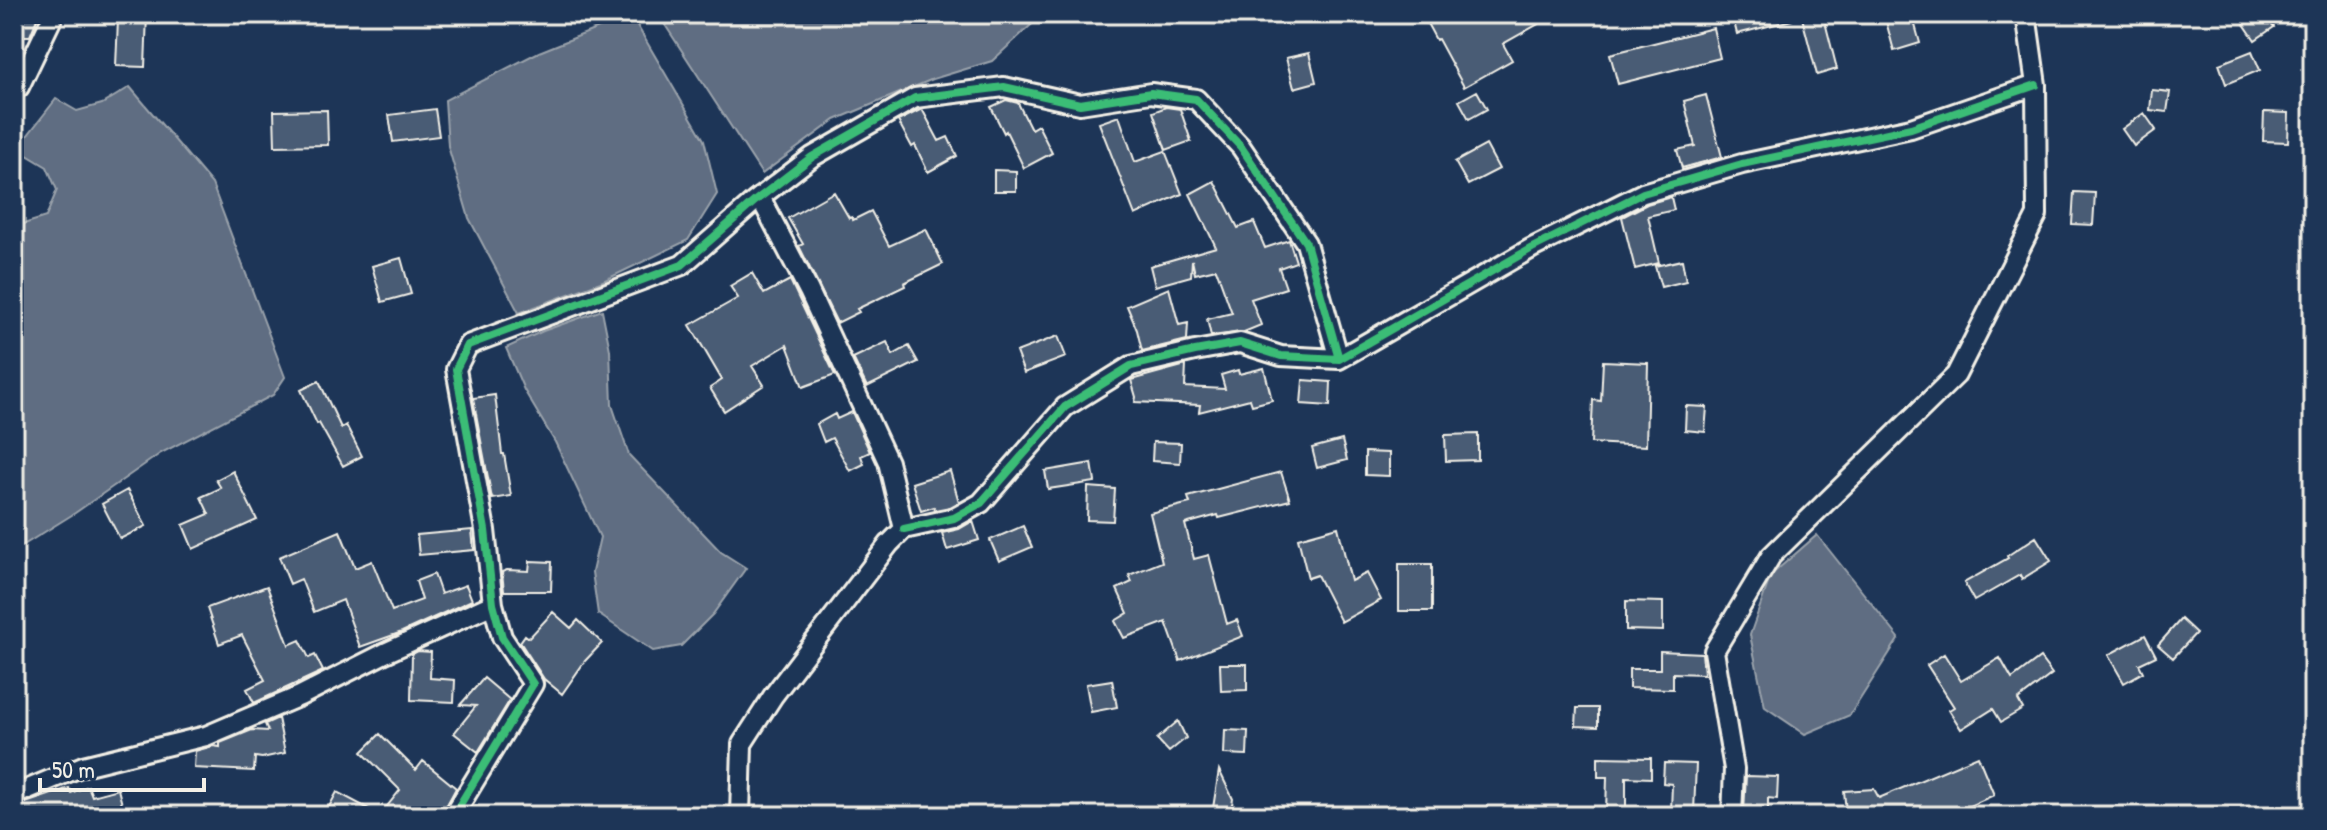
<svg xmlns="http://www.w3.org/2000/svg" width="2327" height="830" viewBox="0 0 2327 830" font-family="'Patrick Hand',sans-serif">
<rect width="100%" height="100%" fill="#1d3557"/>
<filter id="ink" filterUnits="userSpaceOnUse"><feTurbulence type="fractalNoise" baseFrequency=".0125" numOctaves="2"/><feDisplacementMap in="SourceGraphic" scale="16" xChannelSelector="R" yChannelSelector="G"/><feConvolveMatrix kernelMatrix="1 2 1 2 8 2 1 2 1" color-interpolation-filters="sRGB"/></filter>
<g filter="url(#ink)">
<!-- water -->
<path fill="#5e6d82" stroke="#9aa2ab" stroke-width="2" d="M658 14H1043L992 61 933 79 835 120 762 174Z
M631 15 704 140 717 194 688 240 603 281 519 313 469 218 448 146 445 100 539 52Z
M130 87 212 184 285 377 273 395 161 453 75 513 14 551V227L46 217 57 190 47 167 17 149 56 99 77 111 102 104Z
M602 310 610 350 612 405 629 455 721 552 746 568 713 614 681 646 653 651 598 614 592 572 600 537 555 442 524 390 506 348 543 331Z
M1817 535 1899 638 1850 715 1805 734 1765 707 1750 635 1771 575Z"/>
<!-- building -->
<path fill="#485b74" stroke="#f4f1e8" stroke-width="2" d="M14 14H39L30 36H14Z
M125 14H147L145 67 116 66 118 20H125Z
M1422 14H1556L1503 44 1512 60 1464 87 1438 39 1436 40Z
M1732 14H1791L1792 20 1737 34Z
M1801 14H1823L1837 69 1817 75Z
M1884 14H1912L1920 43 1894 51Z
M2258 14H2265L2274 27 2255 40 2244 24Z
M1713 28 1720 58 1618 84 1610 54Z
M2252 51 2260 70 2226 84 2219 64Z
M1309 53 1316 82 1294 88 1286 58Z
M2152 90 2170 92 2167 112 2150 110Z
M1477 91 1487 109 1469 119 1459 101Z
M1706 95 1722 157 1682 168 1677 150 1695 146 1684 101Z
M1006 100 1018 103 1031 129 1038 125 1052 153 1024 168 1006 131 1004 133 991 107Z
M1166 107 1180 109 1191 141 1166 150 1153 112Z
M435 109 439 136 393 142 389 115Z
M922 109 939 141 948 137 957 156 928 172 915 145 912 147 898 121Z
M327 110 328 145 275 146 274 111Z
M2264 112 2289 113 2288 142 2263 141Z
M2144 113 2156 130 2134 146 2122 129Z
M1119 116 1135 162 1165 151 1182 194 1135 215 1099 123Z
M1486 145 1499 169 1468 185 1455 162Z
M994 170 1016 171V191H994Z
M1214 181 1238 228 1254 222 1265 248 1289 240 1296 262 1279 268 1286 288 1251 299 1261 325 1244 332 1211 336 1207 319 1232 313 1216 269 1195 274 1192 260 1191 276 1155 286 1150 266 1216 247 1190 194Z
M834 192 849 218 852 217 853 220 871 211 889 246 926 229 943 264 904 283 905 286 857 309 859 312 837 323 799 246 803 244 788 218Z
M2074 192 2095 193 2093 225 2072 224Z
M1671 197 1674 210 1648 216 1659 263 1635 269 1622 217 1647 204Z
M401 258 411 294 382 302 372 266Z
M1682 260 1686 281 1661 287 1655 266Z
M752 273 764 294 790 280 835 375 803 387 787 345 752 366 764 385 724 411 710 388 722 380 690 325 738 298 730 286Z
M1169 288 1179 325 1188 323 1187 340 1142 351 1137 330 1127 306Z
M1058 336 1066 357 1024 373 1016 352Z
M887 342 893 355 909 346 918 362 867 387 853 358Z
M1603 361 1648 363 1646 446 1591 443 1593 400 1601 401Z
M1186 365 1185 387 1225 389 1221 375 1238 370 1239 374 1264 368 1272 400 1252 405 1250 399 1199 412 1200 405 1135 402 1136 397 1131 380Z
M1303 380 1331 382 1330 406 1301 404Z
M319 381 341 428 346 425 362 456 343 466 319 423 317 424 301 390Z
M495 395 502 454H504L511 496 492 499 473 398Z
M1686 406 1707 407 1705 432 1685 430Z
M852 412 870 452 861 456 864 464 850 471 832 438 824 442 817 424 835 414 837 419Z
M1478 434V460L1446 461 1445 435Z
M1342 440 1347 460 1317 468 1312 448Z
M1153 442 1181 443 1180 463 1152 461Z
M1365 452 1389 453V476L1365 475Z
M1092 463 1095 482 1048 489 1045 471Z
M233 471 257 520 193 549 183 525 209 514 201 497 221 488 216 480Z
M950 471 959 502 950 507 935 510 934 507 921 511 912 483Z
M1281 472 1290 500 1219 518 1218 515 1185 524 1194 559 1209 555 1227 624 1237 620 1243 636 1180 661 1166 622 1124 638 1115 621 1128 613 1117 589 1132 582 1129 575 1162 562 1150 513 1190 503 1188 497Z
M1088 487 1115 489 1113 521 1087 520Z
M127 490 146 526 120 539 102 504Z
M973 521 979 540 947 550 942 533 959 529Z
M1023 526 1032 547 999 561 990 540Z
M1338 527 1351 581 1367 573 1381 600 1341 622 1317 575 1308 578 1298 538Z
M472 530 474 550 419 555 417 535Z
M340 531 355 568 372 561 392 611 422 600 416 581 434 574 441 594 466 585 472 600 402 632 360 647 343 600 314 612 301 579 290 584 279 557Z
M2036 537 2051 561 2022 579 2020 575 1974 601 1964 583 2008 558 2007 556Z
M530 561 552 562 551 591H504L502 572 507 570 529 571Z
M1399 564H1432V611H1399Z
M267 586 289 645 300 640 309 658 315 655 323 671 254 703 247 689 265 680 242 635 219 644 207 608Z
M1626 601 1663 602V631L1626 630Z
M553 612 571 628 578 620 602 643 585 661 562 694 544 679 520 642 525 635 529 638Z
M2181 619 2196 633 2173 658 2158 645Z
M2145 635 2156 656 2139 664 2143 672 2124 683 2108 655Z
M418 651 431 652 430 678 455 680 454 702 411 700 412 654Z
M1660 651 1702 653 1704 674 1673 673V689L1629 688V669H1660Z
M1944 654 1961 681 2000 658 2012 679 2040 658 2052 674 2018 700 2023 709 2001 722 1993 709 1961 729 1949 710 1954 707 1927 665Z
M1220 664H1247V690L1221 691Z
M484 678 510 700 478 752 454 733 476 706 460 705Z
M1112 680 1117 707 1091 712 1086 684Z
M1577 708H1598V727L1576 726Z
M278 718 285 753 262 758 255 757 254 771 194 768 195 751 213 746 220 747V743L252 730 268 731 265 724Z
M1178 721 1186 738 1169 752 1157 739Z
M1225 730 1248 731 1247 755 1224 754Z
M380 734 416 770 423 761 456 788 441 816H324L337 792 380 815 400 790 362 752Z
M1978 756 1994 795 1947 816H1838L1846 812 1844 791 1874 789 1879 798Z
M1598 757 1651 758V778L1626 777V813H1606L1607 777H1598Z
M1664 763 1696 764 1694 812 1671 811 1672 784 1663 783Z
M1219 770 1233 799 1231 810 1213 808Z
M1746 776 1778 777 1777 799 1768 798V812L1744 811Z
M88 786 92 796 118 789 125 816H14V807L69 788 71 793Z"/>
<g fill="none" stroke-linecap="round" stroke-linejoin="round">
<!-- minor casing -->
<g stroke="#f4f1e8" stroke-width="24">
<path id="minor" d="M19 87 54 14
M904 529 954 518 981 503 1065 407 1131 366 1195 351 1240 343 1281 356 1339 359 1532 248 1643 193 1742 164 1911 128 2036 85
M14 795 83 766 206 736 300 696 385 653 493 604
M453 816 533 684 502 637 493 604 485 530 456 369 468 345 682 265 755 201 812 157 915 98 1004 87 1080 104 1151 93 1196 99 1241 147 1306 243 1339 359
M740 816 742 744 773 696 889 544 904 529 888 462 809 291 760 197
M1732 816 1734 769 1714 651 1771 556 1956 375 2037 215 2036 85 2026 14"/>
</g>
<!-- minor -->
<use href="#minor" stroke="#1d3557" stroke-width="18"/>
<!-- cycleway casing -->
<g stroke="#1d3557" stroke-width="13">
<path id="cycleway" d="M904 529 954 518 981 503 1065 407 1131 366 1195 351 1240 343 1281 356 1339 359 1532 248 1643 193 1742 164 1911 128 2036 85
M453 816 533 684 502 637 493 604 485 530 456 369 468 345 682 265 755 201 812 157 915 98 1004 87 1080 104 1151 93 1196 99 1241 147 1306 243 1339 359"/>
</g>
<!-- cycleway -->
<use href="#cycleway" stroke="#3abd76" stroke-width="8"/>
</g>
</g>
<!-- margin -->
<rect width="2327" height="830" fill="none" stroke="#1d3557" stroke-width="48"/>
<rect x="24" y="24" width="2279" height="782" fill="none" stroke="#f4f1e8" stroke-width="3" filter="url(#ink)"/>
<!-- scale -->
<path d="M40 778v12h164v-12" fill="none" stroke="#f4f1e8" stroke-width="4"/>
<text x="52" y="778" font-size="24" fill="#f4f1e8" stroke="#1d3557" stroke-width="6" paint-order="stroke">50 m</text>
</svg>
